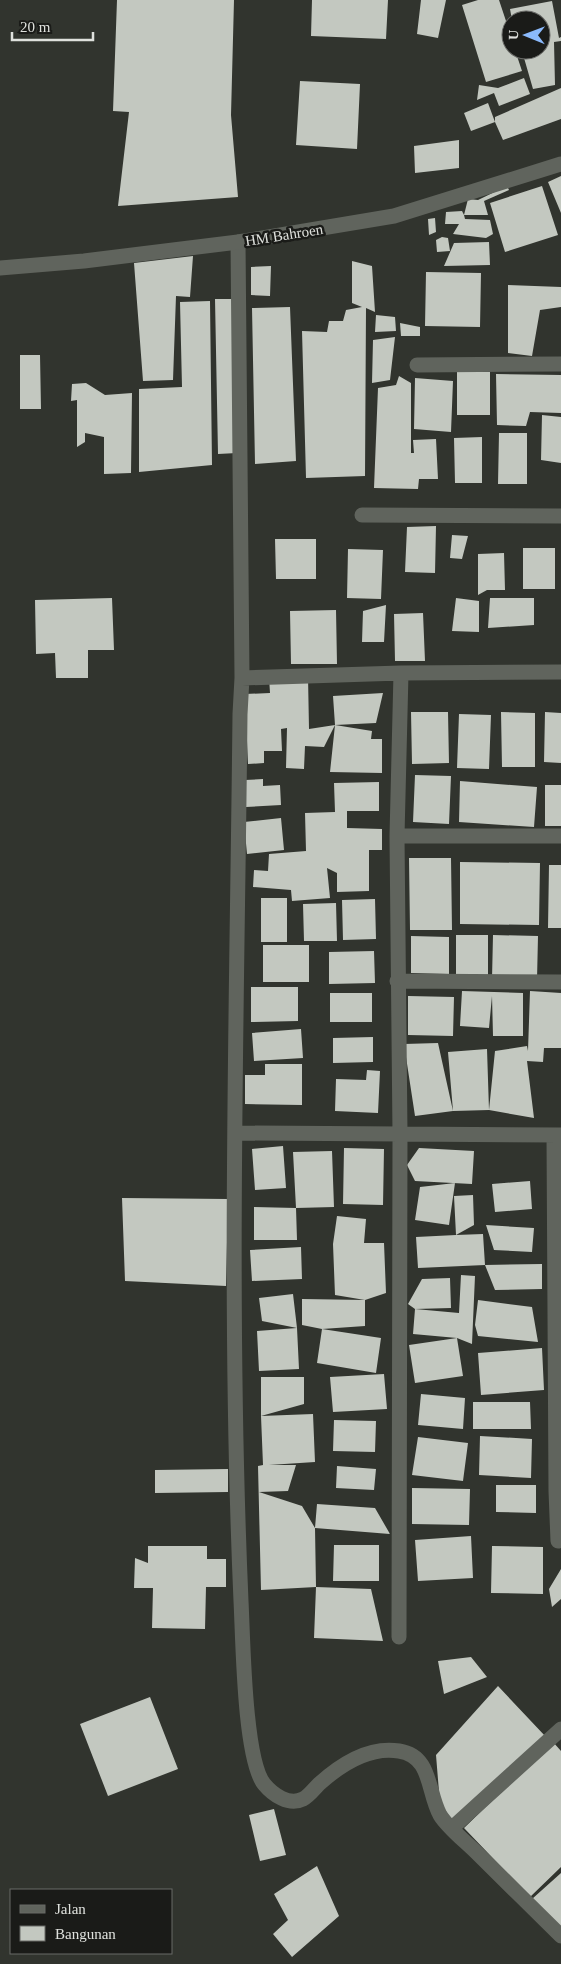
<svg xmlns="http://www.w3.org/2000/svg" width="561" height="1964" viewBox="0 0 561 1964" font-family="Georgia,serif">
<rect width="100%" height="100%" fill="#31342e"/>
<!-- building -->
<path fill="#c3c8c0" d="M117 0H234L231 115 238 197 118 206 129 112 113 111Z
M312 0H388L386 39 311 36Z
M421 0H446L438 38 417 34Z
M478 0H499L511 36V50H515L522 71 486 82 462 5Z
M552 1 559 38 561 37V41L554 42 555 85 533 89 522 51 541 50V46L546 44 541 45V20H512L510 9Z
M524 78 530 94 499 106 494 93 477 100 479 85 498 88Z
M300 81 360 84 357 149 296 145Z
M561 88V119L503 140 495 122 471 131 464 113 488 103 495 122V117Z
M459 140V168L415 173 414 146Z
M561 176V213L548 182Z
M507 186 509 190 484 201 488 215H464L465 219 490 220 493 234 486 238 453 234 459 224H445L446 212 462 211 464 215 468 199 478 200Z
M542 186 558 235 505 252 490 203Z
M435 218 436 232 429 235 428 219Z
M442 237 448 238 450 251 437 252 436 240Z
M489 242 490 265 444 266 454 243Z
M193 256 190 297 176 296 173 380 143 381 134 263Z
M352 261 372 266 375 312 366 308 365 476 306 478 302 331 327 332 329 321H343L346 310 362 307 352 303Z
M271 266 270 296 251 295V267Z
M426 272 481 273 480 327 425 326Z
M508 285 561 287V307L540 310 532 356 508 353Z
M215 299H233L237 453 218 454Z
M210 301 212 465 139 472V389L182 387 180 302Z
M290 307 296 461 255 464 252 308Z
M376 315 395 317 396 331 375 332Z
M400 323 420 327V336H401Z
M395 337 390 380 372 383 373 340Z
M20 355H40L41 409H20Z
M457 372H490V415H457Z
M496 374 561 375V413L530 412 526 426 497 425Z
M399 376 411 383V453H414L413 440 436 439 438 479H419L418 489 374 488 378 388 396 385Z
M415 378 453 381 451 432 414 429Z
M86 383 105 395 132 393 131 473 104 474V437L85 433V442L77 447V400L71 401 72 384Z
M542 415 561 417V463L541 460Z
M499 433H527V484H498Z
M482 437V483H455L454 438Z
M436 526 435 573 405 572 407 527Z
M452 535 468 536 462 559 450 558Z
M275 539H316V579H276Z
M523 548H555V589H523Z
M348 549 383 550 381 599 347 598Z
M504 553 505 590H487L478 595V554Z
M112 598 114 650H88V678H56L55 653 36 654 35 600Z
M456 598 479 601V632L452 631Z
M490 598H534V625L488 628Z
M386 605 384 642H362L363 611Z
M336 610 337 664H291L290 611Z
M423 613 425 661H395L394 614Z
M308 676 309 729 335 725 324 747 305 746 304 769 286 768 287 728 281 729 282 751H264V763L248 764 245 694 270 693 269 677Z
M383 693 376 723 335 725 333 696Z
M411 712H448L449 763 412 764Z
M501 712 535 713V767H502Z
M545 712 561 713V763L544 762Z
M459 714 491 715 489 769 457 768Z
M335 725 372 731 371 739H382V773L330 772Z
M415 775 451 776 449 824 413 822Z
M263 779V786L280 785 281 805 246 807 245 780Z
M460 781 537 787 534 827 459 822Z
M379 782V811H347V828L382 829V850H369V891L337 892V873L327 868 330 898 292 901 291 890 253 887 254 870 268 871 269 854 306 851 305 813 335 812 334 783Z
M545 785H561V826H545Z
M281 818 284 850 247 854 244 822Z
M409 858H451L452 930H410Z
M460 862 540 863 539 925 460 924Z
M549 865H561V928H548Z
M261 898H287V942H261Z
M375 899 376 939 343 940 342 900Z
M336 903 337 941H304L303 904Z
M456 935H488V976H456Z
M493 935 538 936 537 980 492 979Z
M411 936 449 937V974L411 973Z
M263 945H309V982H263Z
M374 951 375 983 329 984V952Z
M251 987H298V1021L251 1022Z
M462 991 523 993V1036H493L492 996 489 1028 460 1026Z
M530 991 561 993V1048H544L543 1062 527 1061 534 1118 489 1110 495 1051 527 1046 528 1051Z
M330 993H372V1022H330Z
M408 996 454 997 453 1036 408 1035Z
M301 1029 303 1058 254 1061 252 1033Z
M373 1037V1062L333 1063V1038Z
M438 1043 453 1111 415 1116 404 1044Z
M487 1049 489 1110 453 1111 448 1052Z
M265 1064H302V1105L245 1104V1075H265Z
M367 1070 380 1071 378 1113 335 1111 336 1079 366 1080Z
M283 1146 286 1188 255 1190 252 1149Z
M344 1148 384 1149 383 1205 343 1204Z
M419 1148 474 1151 472 1184 415 1181 407 1165Z
M332 1151 334 1207 296 1208 293 1152Z
M530 1181 532 1209 495 1212 492 1184Z
M455 1183 449 1225 415 1220 420 1187Z
M473 1195 474 1225 456 1235 483 1234 485 1265 418 1268 416 1237 456 1235 454 1196Z
M122 1198 228 1199 226 1286 125 1281Z
M254 1207 296 1208 297 1240H254Z
M337 1216 366 1219 364 1243H384L386 1293 365 1300V1326L322 1329 302 1325V1299L365 1300 335 1295 333 1244Z
M486 1225 534 1228 532 1252 494 1250Z
M301 1247 302 1279 252 1281 250 1250Z
M542 1264V1289L495 1290 485 1265Z
M461 1275 475 1276 472 1344 457 1338 463 1376 415 1383 409 1345 457 1338 413 1334 415 1309 408 1304 422 1279 450 1278 451 1308 415 1309 459 1313Z
M293 1294 297 1328 262 1321 259 1298Z
M478 1300 532 1307 538 1342 478 1336 475 1325Z
M297 1328 299 1369 259 1371 257 1331Z
M322 1329 381 1338 376 1373 317 1363Z
M542 1348 544 1390 481 1395 478 1353Z
M384 1374 387 1409 333 1412 330 1377Z
M261 1377H304V1404L261 1416 313 1414 315 1462 269 1465H296L288 1491 259 1492 302 1506 315 1528 316 1587 371 1589 383 1641 314 1638 316 1587 261 1590 258 1466 263 1465 261 1416Z
M421 1394 465 1398 463 1429 418 1425Z
M473 1402H530L531 1429H473Z
M334 1420 376 1421 375 1452 333 1451Z
M480 1436 532 1439 531 1478 479 1475Z
M418 1437 468 1443 463 1481 412 1475Z
M337 1466 376 1469 374 1490 336 1488Z
M228 1469V1492L155 1493V1470Z
M496 1485H536V1513L496 1512Z
M412 1488 470 1489 469 1525 412 1524Z
M317 1504 375 1508 390 1534 315 1528Z
M471 1536 473 1578 418 1581 415 1540Z
M334 1545H379V1581H333Z
M148 1546H207V1559H226V1587H206L205 1629 152 1628 153 1588H134L135 1558 148 1563Z
M492 1546 543 1547V1594L491 1593Z
M561 1569V1599L552 1607 549 1589Z
M471 1657 487 1677 444 1694 438 1661Z
M498 1686 546 1737 453 1821 440 1804 436 1755Z
M150 1697 178 1769 108 1796 80 1724Z
M553 1742 561 1751V1867L530 1897 464 1828Z
M274 1809 286 1855 260 1861 249 1815Z
M317 1866 339 1916 292 1957 273 1934 288 1920 274 1894Z
M561 1873V1928L532 1899Z"/>
<g fill="none" stroke-linecap="round" stroke-linejoin="round">
<!-- street -->
<path stroke="#60645d" stroke-width="15" d="M238 242 242 678
M417 365 561 364
M362 515 561 516
M561 672 401 673 242 678 240 714C237 1009 228 1306 241 1601 243 1637 244 1759 264 1784 273 1795 289 1806 303 1799 309 1796 314 1789 319 1784 340 1765 369 1746 399 1751 432 1756 427 1791 440 1815 448 1828 465 1841 476 1852 504 1880 533 1908 561 1936
M397 836H561
M397 981 561 982
M235 1133 561 1135
M554 1135 556 1491 558 1541
M399 1637 400 1134 397 836 401 673
M452 1828 561 1729"/>
<!-- secondary -->
<path stroke="#60645d" stroke-width="15" d="M0 268 84 261 238 242 394 216 561 164"/>
</g>
<g text-anchor="middle" dominant-baseline="central" stroke-width="5" stroke-linejoin="round" paint-order="stroke">
<!-- street labels -->
<g font-size="15" fill="#dfe1dd" stroke="#1a1b18">
<text transform="translate(284 235) rotate(-9)">HM Bahroen</text>
</g>
</g>
<!-- legend -->
<rect x="10" y="1889" width="162" height="65" fill="#1a1b18" stroke="#696a67"/>
<rect x="20" y="1905" width="25" height="8" fill="#60645d" stroke="#696a67"/>
<text x="55" y="1914" font-size="15" fill="#dfe1dd">Jalan</text>
<rect x="20" y="1926" width="25" height="15" fill="#c3c8c0" stroke="#696a67"/>
<text x="55" y="1939" font-size="15" fill="#dfe1dd">Bangunan</text>
<!-- north arrow -->
<g transform="translate(526 35) rotate(271)"><circle r="24" fill="#1a1b18" stroke="#696a67"/>
<path d="M0-4L9 19L0 12L-9 19Z" fill="#8bbafc"/>
<text y="-8" font-size="14" font-weight="bold" text-anchor="middle" fill="#dfe1dd">U</text>
</g>
<!-- scale -->
<path d="M12 32v8h81v-8" fill="none" stroke="#dfe1dd" stroke-width="2.5"/>
<text x="20" y="32" font-size="15" fill="#dfe1dd" stroke="#1a1b18" stroke-width="4" paint-order="stroke">20 m</text>
</svg>
